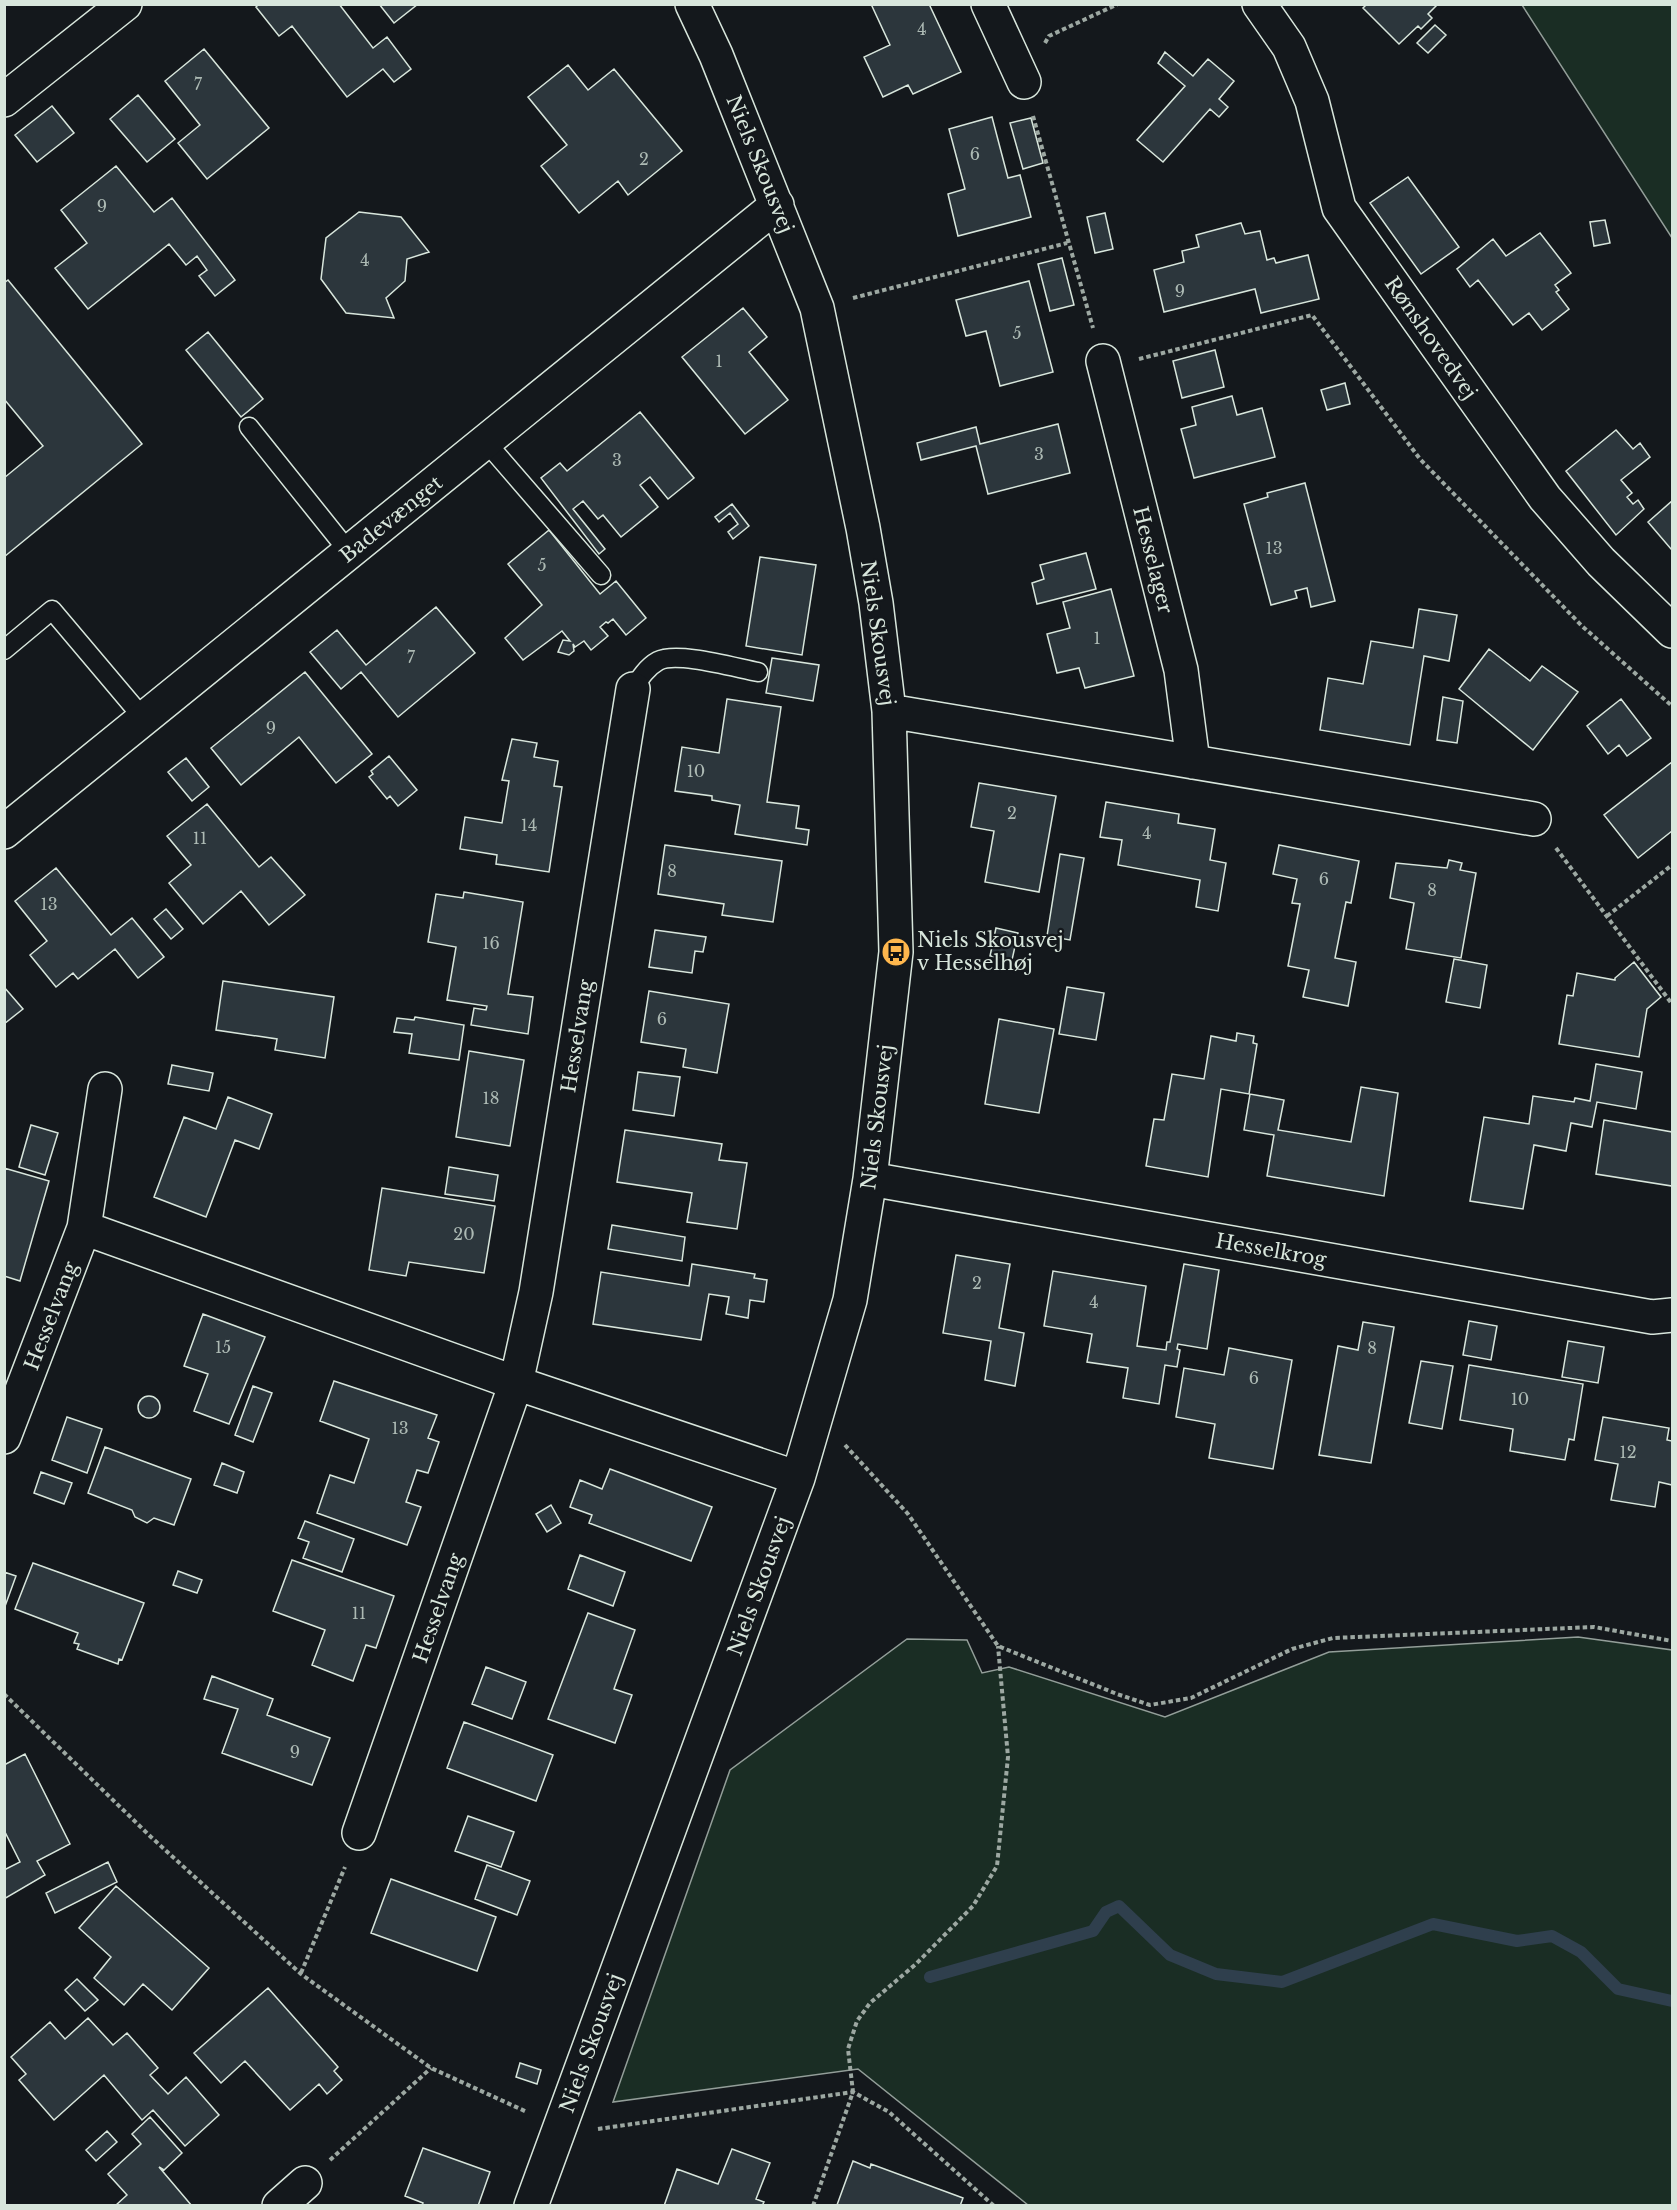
<svg xmlns="http://www.w3.org/2000/svg" width="1677" height="2210" viewBox="0 0 1677 2210" font-family="'Libre Baskerville',serif">
<rect width="100%" height="100%" fill="#14181c"/>
<!-- green -->
<path fill="#1a2d24" stroke="#939e99" stroke-width="1.5" d="M1522 5H1672V238Z
M1578 1637 1672 1650V2205H1028L858 2069 613 2102 730 1770 907 1639 967 1640 982 1673 1009 1667 1165 1717 1329 1652Z"/>
<g fill="none" stroke-linecap="round" stroke-linejoin="round">
<!-- stream -->
<path stroke="#2f3f4d" stroke-width="12" d="M930 1977 1093 1931 1106 1912 1119 1906 1170 1955 1216 1974 1282 1982 1433 1924 1517 1941 1552 1936 1581 1952 1618 1989 1672 2001"/>
</g>
<!-- building -->
<path fill="#2c363c" stroke="#d8e6dc" stroke-width="1.5" d="M259 4H339L373 48 387 37 411 69 394 82 383 69 347 97 292 26 279 36 256 7Z
M379 4H418L394 23Z
M871 4H929L961 72 913 94 908 85 883 97 864 57 890 45Z
M1367 4H1438L1428 14 1432 18 1421 29 1418 26 1399 44 1363 8Z
M1435 25 1446 35 1428 53 1417 43Z
M204 49 269 128 207 179 178 143 200 125 165 81Z
M1165 52 1193 76 1208 59 1234 81 1219 99 1228 107 1219 117 1210 109 1163 162 1137 140 1185 86 1158 63Z
M568 65 588 90 614 69 682 151 628 195 618 181 579 213 541 166 567 145 528 97Z
M138 95 175 139 147 162 110 119Z
M52 106 74 133 37 162 15 135Z
M992 117 1008 178 1020 175 1031 217 958 236 948 194 965 189 949 129Z
M1031 118 1043 163 1023 169 1010 123Z
M116 166 154 212 172 198 235 280 215 296 199 276 207 270 197 256 186 265 169 244 88 309 55 268 87 243 61 210Z
M1408 177 1459 247 1421 274 1370 203Z
M359 212 401 217 429 252 407 259 405 281 386 298 394 318 346 313 321 279 326 238Z
M1105 213 1113 249 1095 253 1087 217Z
M1605 220 1610 243 1594 246 1590 222Z
M1241 223 1245 234 1260 231 1267 260 1274 258 1276 263 1308 255 1319 299 1261 313 1255 289 1164 312 1154 270 1184 262 1182 251 1199 247 1196 235Z
M1540 233 1571 273 1555 285 1559 290 1556 292 1569 309 1542 330 1529 313 1513 325 1478 280 1470 287 1457 269 1493 239 1506 256Z
M1062 258 1074 305 1050 311 1038 264Z
M8 280 142 444 4 557V478L43 446 4 399V283Z
M1029 281 1053 372 1000 386 986 331 966 336 956 300Z
M743 308 767 337 749 352 788 400 745 434 682 357Z
M208 332 263 399 241 417 186 350Z
M1215 350 1224 387 1182 398 1173 361Z
M1345 383 1350 404 1327 410 1321 390Z
M1232 396 1237 415 1262 408 1275 457 1194 478 1181 429 1196 425 1192 407Z
M640 412 694 478 668 499 650 477 640 485 658 507 621 537 603 515 598 519 583 501 573 509 605 549 599 554 541 478 560 463 567 471Z
M1058 424 1070 473 988 494 976 446 921 460 917 443 976 427 980 444Z
M1616 430 1633 449 1640 443 1650 457 1621 480 1632 493 1627 497 1633 504 1638 500 1644 509 1616 535 1566 471Z
M1305 483 1335 601 1311 607 1307 588 1295 591 1297 598 1271 605 1244 504 1268 497 1267 493Z
M1672 501V548L1671 549 1648 522Z
M732 504 749 526 733 539 728 532 738 524 730 513 719 522 715 517Z
M549 530 600 594 616 581 646 618 626 635 613 619 608 623 606 622 600 627 608 636 591 650 584 641 575 647 573 644 574 651 569 655 558 652 563 640 570 641 562 631 523 660 505 638 542 605 508 564Z
M1086 553 1096 589 1037 604 1032 583 1044 579 1040 565Z
M760 557 816 565 802 655 746 646Z
M1111 589 1134 676 1085 688 1079 668 1057 673 1047 634 1070 628 1063 602Z
M436 607 475 653 398 717 361 672 341 689 310 652 337 630 366 665Z
M1419 609 1457 615 1449 661 1424 656 1410 745 1320 730 1328 678 1363 684 1371 641 1413 648Z
M1489 649 1530 681 1542 666 1578 692 1533 750 1459 689Z
M772 658 819 665 813 701 766 693Z
M305 672 372 754 336 783 299 737 241 785 211 748Z
M1443 697 1463 701 1457 743 1437 740Z
M727 699 781 707 767 802 799 806 796 828 809 830 807 845 735 834 740 805 712 800V796L675 791 682 747 719 753Z
M1621 699 1651 738 1627 756 1619 745 1608 754 1587 726Z
M512 739 537 743 534 757 558 761 554 786 562 787 549 872 496 864 497 855 460 849 465 817 502 823 509 781 502 780Z
M389 756 417 790 398 806 390 796 387 799 369 777 373 774 371 771Z
M186 758 209 787 192 801 168 772Z
M1672 762V831L1638 858 1604 815Z
M979 783 1056 796 1039 892 985 882 994 831 971 827Z
M1106 802 1179 814 1178 823 1215 829 1210 860 1226 863 1218 911 1196 907 1200 880 1118 865 1122 840 1100 837Z
M207 804 259 867 271 857 305 895 269 925 241 891 203 924 169 883 191 865 167 836Z
M665 845 782 861 773 922 722 915 724 904 658 894Z
M1279 845 1359 861 1351 903 1346 902 1335 958 1356 962 1348 1006 1303 997 1309 970 1288 966 1300 904 1292 903 1297 879 1273 874Z
M1060 854 1084 858 1070 940 1047 936Z
M1449 860 1462 863 1460 870 1476 873 1461 958 1406 949 1414 903 1390 898 1396 863 1447 868Z
M56 868 111 935 132 918 164 957 138 978 115 949 78 979 73 973 56 987 30 955 47 941 15 901Z
M464 892 523 902 508 994 533 997 528 1034 471 1025 474 1008 486 1010 487 1006 447 1000 456 947 428 942 436 894 463 898Z
M166 909 183 929 171 939 154 919Z
M996 928 1018 933 1012 960 990 956Z
M655 930 706 937 703 952 695 951 692 973 649 967Z
M1454 959 1487 965 1480 1008 1446 1002Z
M1634 962 1661 997 1647 1009 1639 1057 1559 1044 1567 995 1573 996 1577 973 1615 980V978Z
M223 981 334 997 325 1058 275 1050 277 1039 216 1030Z
M4 987 23 1009 4 1024Z
M1067 987 1104 993 1096 1040 1059 1034Z
M649 991 729 1004 717 1073 683 1067 686 1049 641 1042Z
M415 1017 464 1025 459 1060 409 1053 412 1034 394 1032 397 1018 414 1020Z
M999 1019 1054 1029 1039 1113 985 1104Z
M1237 1033 1254 1036 1253 1043 1257 1044 1249 1094 1221 1089 1208 1177 1146 1166 1154 1119 1164 1120 1172 1074 1204 1079 1211 1036 1236 1041Z
M469 1051 524 1060 510 1146 456 1137Z
M1596 1064 1642 1072 1636 1109 1597 1102 1592 1127 1571 1123 1566 1151 1534 1145 1523 1209 1470 1201 1484 1117 1529 1124 1533 1096 1574 1102 1575 1098 1590 1101Z
M172 1065 213 1073 209 1091 168 1084Z
M638 1072 680 1077 674 1116 633 1110Z
M1361 1087 1398 1093 1384 1196 1267 1176 1274 1135 1244 1130 1250 1094 1284 1100 1278 1130 1351 1142Z
M228 1097 272 1114 259 1149 235 1140 206 1217 154 1197 184 1117 216 1129Z
M1604 1120 1672 1132V1186L1596 1174Z
M31 1125 58 1133 45 1175 19 1167Z
M625 1130 722 1144 719 1160 747 1163 737 1229 687 1222 692 1193 617 1182Z
M449 1167 498 1175 494 1201 445 1194Z
M4 1168 49 1181 20 1281 4 1276Z
M382 1188 495 1206 484 1273 409 1262 406 1276 369 1270Z
M612 1225 685 1237 682 1261 608 1249Z
M956 1255 1010 1264 999 1328 1024 1333 1015 1386 985 1380 991 1341 943 1333Z
M692 1264 755 1274 754 1278 767 1280 764 1302 750 1300 748 1318 726 1314 729 1297 709 1294 701 1340 593 1324 601 1272 689 1286Z
M1184 1264 1219 1270 1207 1349 1178 1344 1177 1349 1180 1350 1177 1367 1165 1365 1159 1404 1123 1398 1128 1368 1087 1362 1092 1334 1044 1326 1053 1271 1146 1286 1137 1346 1166 1350 1167 1342H1170Z
M203 1314 265 1337 229 1424 194 1411 208 1374 184 1366Z
M1469 1321 1497 1326 1491 1360 1463 1355Z
M1363 1322 1394 1327 1371 1463 1319 1455 1338 1346 1358 1350Z
M1568 1341 1604 1347 1598 1383 1562 1377Z
M1229 1348 1292 1360 1273 1469 1209 1458 1215 1424 1176 1417 1184 1368 1224 1375Z
M1421 1361 1453 1366 1442 1429 1409 1423Z
M1469 1365 1583 1384 1574 1440 1569 1439 1565 1460 1510 1451 1513 1429 1460 1420Z
M334 1381 437 1415 428 1438 439 1442 428 1473 417 1470 406 1502 421 1507 407 1545 317 1513 330 1475 354 1483 369 1439 320 1421Z
M253 1386 272 1393 253 1442 235 1435Z
M138 1407a11 11 0 1 1 22 0a11 11 0 1 1-22 0Z
M67 1417 102 1429 87 1473 52 1460Z
M1603 1417 1669 1428 1667 1440 1672 1441V1485L1659 1482 1655 1507 1611 1500 1618 1464 1595 1460Z
M105 1447 191 1479 174 1525 154 1518 147 1523 135 1517 132 1510 88 1493Z
M222 1463 244 1472 237 1493 214 1485Z
M610 1469 712 1507 691 1561 589 1523 592 1515 570 1507 580 1480 602 1489Z
M41 1472 72 1483 64 1504 34 1493Z
M551 1505 561 1523 547 1532 536 1514Z
M305 1521 354 1539 342 1572 303 1558 309 1542 298 1538Z
M580 1555 625 1572 613 1606 568 1589Z
M292 1560 394 1596 376 1648 366 1645 353 1681 312 1665 325 1630 273 1611Z
M33 1563 144 1603 122 1660 119 1659 118 1664 77 1649 79 1644 74 1643 78 1633 15 1609Z
M178 1571 202 1580 197 1593 173 1585Z
M4 1572 16 1576 4 1609Z
M588 1613 635 1630 614 1689 632 1695 615 1743 548 1719Z
M486 1667 526 1682 512 1719 472 1704Z
M212 1676 273 1699 267 1715 330 1738 312 1785 222 1753 238 1709 204 1699Z
M464 1722 553 1755 536 1801 447 1768Z
M25 1754 70 1844 37 1861 45 1875 4 1899V1870L20 1862 4 1830V1765Z
M468 1816 514 1832 501 1867 455 1851Z
M108 1862 117 1882 55 1913 46 1893Z
M487 1865 530 1881 517 1915 475 1899Z
M391 1879 496 1917 477 1971 371 1933Z
M116 1886 209 1968 172 2010 143 1984 124 2005 94 1978 111 1957 79 1928Z
M77 1979 98 2000 85 2011 65 1990Z
M268 1988 338 2067 334 2071 342 2080 327 2094 319 2084 290 2110 245 2061 221 2083 194 2053Z
M88 2018 113 2045 127 2033 158 2068 150 2075 168 2094 186 2077 219 2115 185 2146 153 2110 142 2120 104 2075 54 2120 19 2080 26 2074 11 2057 50 2022 65 2039Z
M520 2063 541 2070 537 2084 516 2077Z
M150 2117 182 2153 164 2170 159 2167 192 2206H115L127 2195 108 2174 141 2144 132 2134Z
M107 2131 117 2142 96 2161 86 2150Z
M423 2148 490 2172 478 2206H422L423 2203 405 2196Z
M732 2149 770 2163 756 2199 764 2202 762 2206H664L677 2169 718 2184Z
M853 2161 870 2168 871 2164 963 2198 960 2206 837 2205Z"/>
<g fill="none" stroke-linecap="round" stroke-linejoin="round">
<!-- service casing -->
<g stroke="#d8e6dc" stroke-width="21">
<path id="service" d="M249 427 349 552
M486 442 601 575
M4 650 52 610 144 719
M633 689C640 678 647 667 658 661 677 651 736 668 758 672"/>
</g>
<!-- minor casing -->
<g stroke="#d8e6dc" stroke-width="36">
<path id="minor" d="M988 4 1024 82
M1259 4 1289 47 1312 101 1339 208 1545 498 1601 562 1672 631
M4 100 125 4
M1103 361 1181 670 1193 762
M889 711 1534 819
M4 832 777 205
M870 1179 1652 1317 1672 1315
M84 1228 516 1383 798 1478
M4 1437 84 1228 105 1089
M359 1833 516 1383 536 1292 633 689
M279 2206 305 2183
M531 2206 798 1478 850 1300 870 1179 896 952 889 711 876 603 863 528 817 308 716 55 692 4"/>
</g>
<!-- path -->
<path stroke="#9da8a2" stroke-width="4" stroke-dasharray="4.5 3" stroke-linecap="butt" d="M1045 43 1049 36 1118 4
M1033 116 1093 328
M853 298 1067 243
M1139 359 1312 315 1420 459 1582 626 1672 706
M1556 848 1672 1004
M1607 916 1672 865
M845 1445 908 1514 998 1646 1117 1694 1150 1705 1191 1698 1292 1649 1333 1638 1594 1627 1672 1641
M4 1694 151 1837 301 1974 431 2068 527 2112
M301 1973 345 1867
M598 2129 853 2092 889 2112 994 2206
M330 2160 431 2068
M813 2206 853 2092 848 2049 857 2021 870 2003 916 1964 973 1906 997 1866 1008 1757 998 1646"/>
<!-- service -->
<use href="#service" stroke="#14181c" stroke-width="18"/>
<!-- minor -->
<use href="#minor" stroke="#14181c" stroke-width="33"/>
</g>
<!-- icons -->
<defs>
<g id="bus-disc" transform="scale(1.5)"><circle r="9.5" fill="#ffb74d" stroke="#14181c"/><path d="M-5-6H5V4H4V6H2V4H-2V6H-4V4H-5ZM-3.5-4V0h7V-4ZM-3.5 1.2v1.5H-2V1.2ZM2 1.2v1.5H3.5V1.2Z" fill="#111"/></g>
</defs>
<g fill-rule="evenodd">
<use href="#bus-disc" x="896" y="952"/>
</g>
<g text-anchor="middle" dominant-baseline="central" stroke-width="4.5" stroke-linejoin="round" paint-order="stroke">
<!-- number labels -->
<g font-size="16" fill="#adbab4">
<text x="922" y="29">4</text>
<text x="198" y="84">7</text>
<text x="975" y="154">6</text>
<text x="644" y="159">2</text>
<text x="102" y="206">9</text>
<text x="365" y="260">4</text>
<text x="1180" y="291">9</text>
<text x="1017" y="333">5</text>
<text x="719" y="361">1</text>
<text x="1039" y="454">3</text>
<text x="617" y="460">3</text>
<text x="1274" y="548">13</text>
<text x="542" y="565">5</text>
<text x="1097" y="638">1</text>
<text x="411" y="657">7</text>
<text x="271" y="728">9</text>
<text x="696" y="771">10</text>
<text x="1012" y="813">2</text>
<text x="529" y="825">14</text>
<text x="1147" y="833">4</text>
<text x="200" y="838">11</text>
<text x="672" y="871">8</text>
<text x="1324" y="879">6</text>
<text x="1432" y="890">8</text>
<text x="49" y="904">13</text>
<text x="491" y="943">16</text>
<text x="662" y="1019">6</text>
<text x="491" y="1098">18</text>
<text x="464" y="1234">20</text>
<text x="977" y="1283">2</text>
<text x="1094" y="1302">4</text>
<text x="223" y="1347">15</text>
<text x="1372" y="1348">8</text>
<text x="1254" y="1378">6</text>
<text x="1520" y="1399">10</text>
<text x="400" y="1428">13</text>
<text x="1628" y="1452">12</text>
<text x="359" y="1613">11</text>
<text x="295" y="1752">9</text>
</g>
<!-- street labels -->
<g font-size="20" fill="#d8e6dc" stroke="#14181c">
<text transform="translate(760 164) rotate(68)">Niels Skousvej</text>
<text transform="translate(1431 338) rotate(55)">Rønshovedvej</text>
<text transform="translate(391 519) rotate(-39)">Badevænget</text>
<text transform="translate(1153 560) rotate(76)">Hesselager</text>
<text transform="translate(878 633) rotate(82)">Niels Skousvej</text>
<text transform="translate(577 1036) rotate(-81)">Hesselvang</text>
<text transform="translate(877 1117) rotate(-83)">Niels Skousvej</text>
<text transform="translate(1271 1250) rotate(10)">Hesselkrog</text>
<text transform="translate(51 1316) rotate(-69)">Hesselvang</text>
<text transform="translate(759 1586) rotate(-70)">Niels Skousvej</text>
<text transform="translate(438 1608) rotate(-71)">Hesselvang</text>
<text transform="translate(591 2043) rotate(-70)">Niels Skousvej</text>
</g>
<!-- poi labels -->
<g font-size="20" fill="#d8e6dc" stroke="#14181c" text-anchor="start">
<text x="917" y="940">Niels Skousvej<tspan x="917" dy="23">v Hesselhøj</tspan></text>
</g>
</g>
<!-- border -->
<rect width="1677" height="2210" fill="none" stroke="#d8e6dc" stroke-width="12"/>
</svg>
